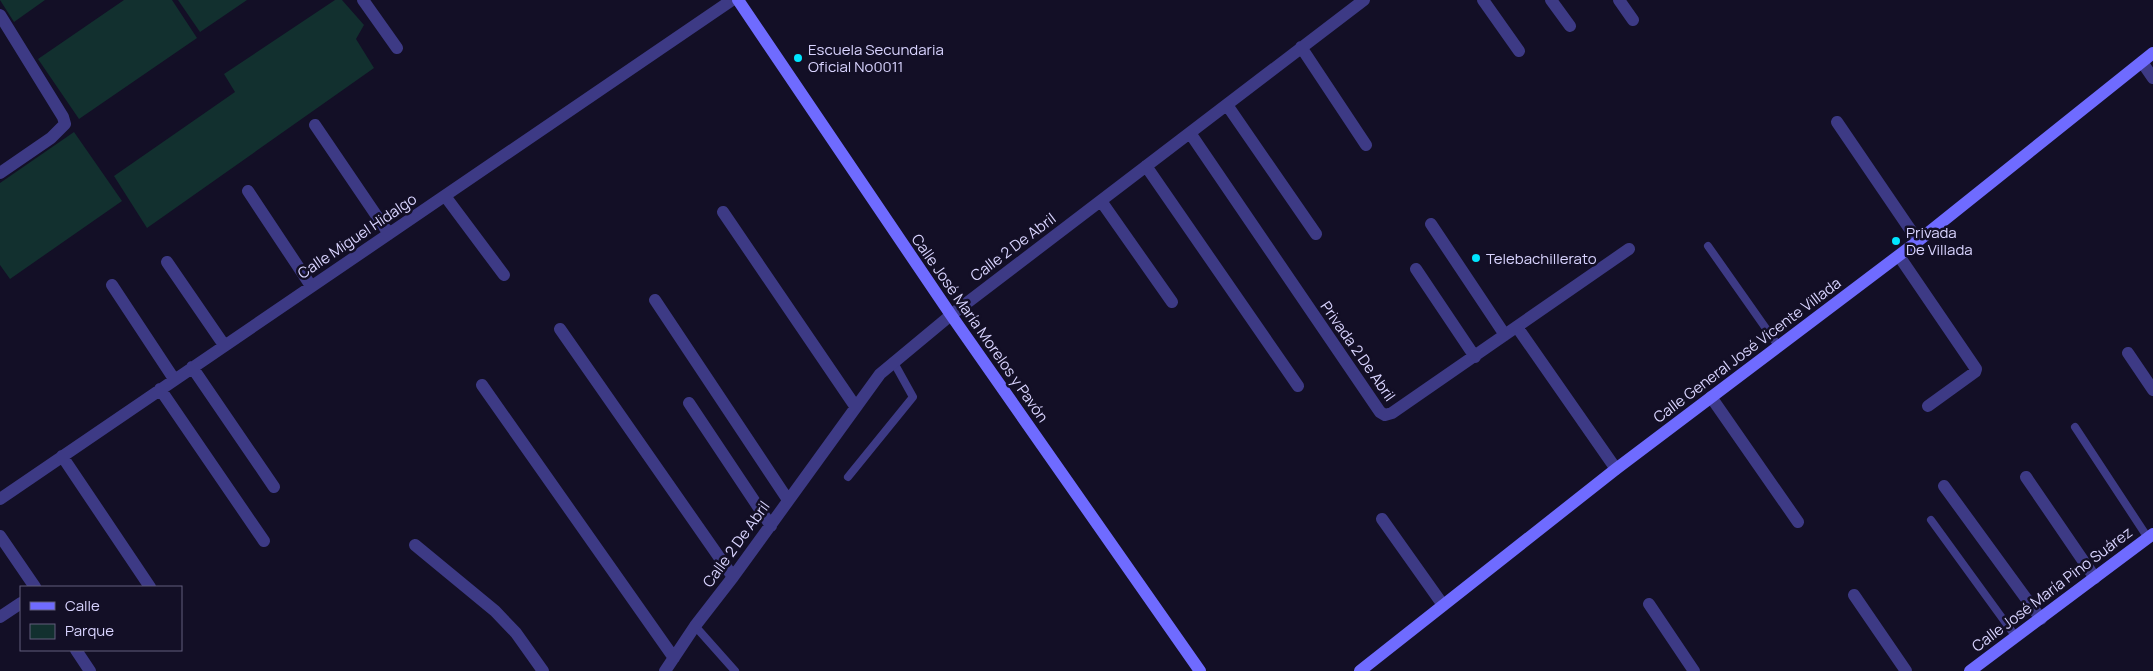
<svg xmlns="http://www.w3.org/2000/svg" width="2153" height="671" viewBox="0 0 2153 671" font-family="Manrope,sans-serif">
<rect width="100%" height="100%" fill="#130f26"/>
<!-- green -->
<path fill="#12302f" d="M0 0H45L14 22Z
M124 0H172L197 38 79 119 38 59Z
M178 0H247L200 32Z
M335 0H342L364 25 356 39 374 68 147 228 114 176 235 92 224 74Z
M74 132 122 201 10 279 0 265V183Z"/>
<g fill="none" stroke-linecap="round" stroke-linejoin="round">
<!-- lane -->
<path stroke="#3d3a85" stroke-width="8" d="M1708 246 1779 347
M2075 427 2148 538
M848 477 913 397 893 361
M1931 520 2016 637
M695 626 735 671"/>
<!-- street -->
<path stroke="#3d3a85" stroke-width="12" d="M363 0 397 48
M1483 0 1519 51
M1551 0 1570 26
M1619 0 1633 20
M0 15 63 117 65 124 51 138 0 173
M1301 47 1366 145
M2142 62 2153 78
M1227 105 1316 234
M1837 122 1918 241
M315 125 389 234
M1190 133 1380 412 1385 415 1392 413 1629 249
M1146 166 1298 386
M248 191 311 286
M445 196 504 275
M1101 201 1172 302
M723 212 855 406
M1431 224 1505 335
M1899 256 1976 369 1975 372 1928 406
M167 262 224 345
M1416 269 1475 357
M112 285 174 379
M655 300 788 500
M1517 327 1616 469
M560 329 733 577
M2128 353 2153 390
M192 367 274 487
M482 385 674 658
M160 389 264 541
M1711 397 1798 522
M689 403 771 526
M62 456 150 587
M2026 477 2095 578
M1944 486 2041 619
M0 499 732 0
M1382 519 1443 605
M0 536 35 587
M415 545 495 611 516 633 543 671
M1854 595 1906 671
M1649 604 1694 671
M0 617 21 603
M76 650 90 671
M665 671 695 626 733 577 880 374 951 315 1364 0"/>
<!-- secondary -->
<path stroke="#6f6bff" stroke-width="12" d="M738 0 951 315 1200 671
M1360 671 1616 469 1918 241 2153 53
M1970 671 2153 534"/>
</g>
<!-- markers -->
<g fill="#00e5ff" stroke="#130f26" stroke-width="2">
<circle cx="798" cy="58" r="5"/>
<circle cx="1896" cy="241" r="5"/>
<circle cx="1476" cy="258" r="5"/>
</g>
<g text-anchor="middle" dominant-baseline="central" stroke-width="5" stroke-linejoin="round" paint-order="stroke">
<!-- poi labels -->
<g font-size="15" fill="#d9d4ff" stroke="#130f26" text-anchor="start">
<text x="808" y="49">Escuela Secundaria<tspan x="808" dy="17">Oficial No0011</tspan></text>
<text x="1906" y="232">Privada<tspan x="1906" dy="17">De Villada</tspan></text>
<text x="1486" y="258">Telebachillerato</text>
</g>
<!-- street labels -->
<g font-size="15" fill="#d9d4ff" stroke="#130f26">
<text transform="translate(357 236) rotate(-34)">Calle Miguel Hidalgo</text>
<text transform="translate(1013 247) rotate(-37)">Calle 2 De Abril</text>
<text transform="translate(980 328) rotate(55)">Calle José María Morelos y Pavón</text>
<text transform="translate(1747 350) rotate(-37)">Calle General José Vicente Villada</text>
<text transform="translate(1358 351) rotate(55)">Privada 2 De Abril</text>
<text transform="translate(736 544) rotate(-54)">Calle 2 De Abril</text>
<text transform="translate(2052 589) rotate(-37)">Calle José María Pino Suárez</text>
</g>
</g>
<!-- legend -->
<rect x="20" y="586" width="162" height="65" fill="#130f26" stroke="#625e7d"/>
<rect x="30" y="602" width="25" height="8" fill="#6f6bff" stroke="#625e7d"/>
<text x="65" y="611" font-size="15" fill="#d9d4ff">Calle</text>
<rect x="30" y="624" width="25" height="15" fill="#12302f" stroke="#625e7d"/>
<text x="65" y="636" font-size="15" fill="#d9d4ff">Parque</text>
</svg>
